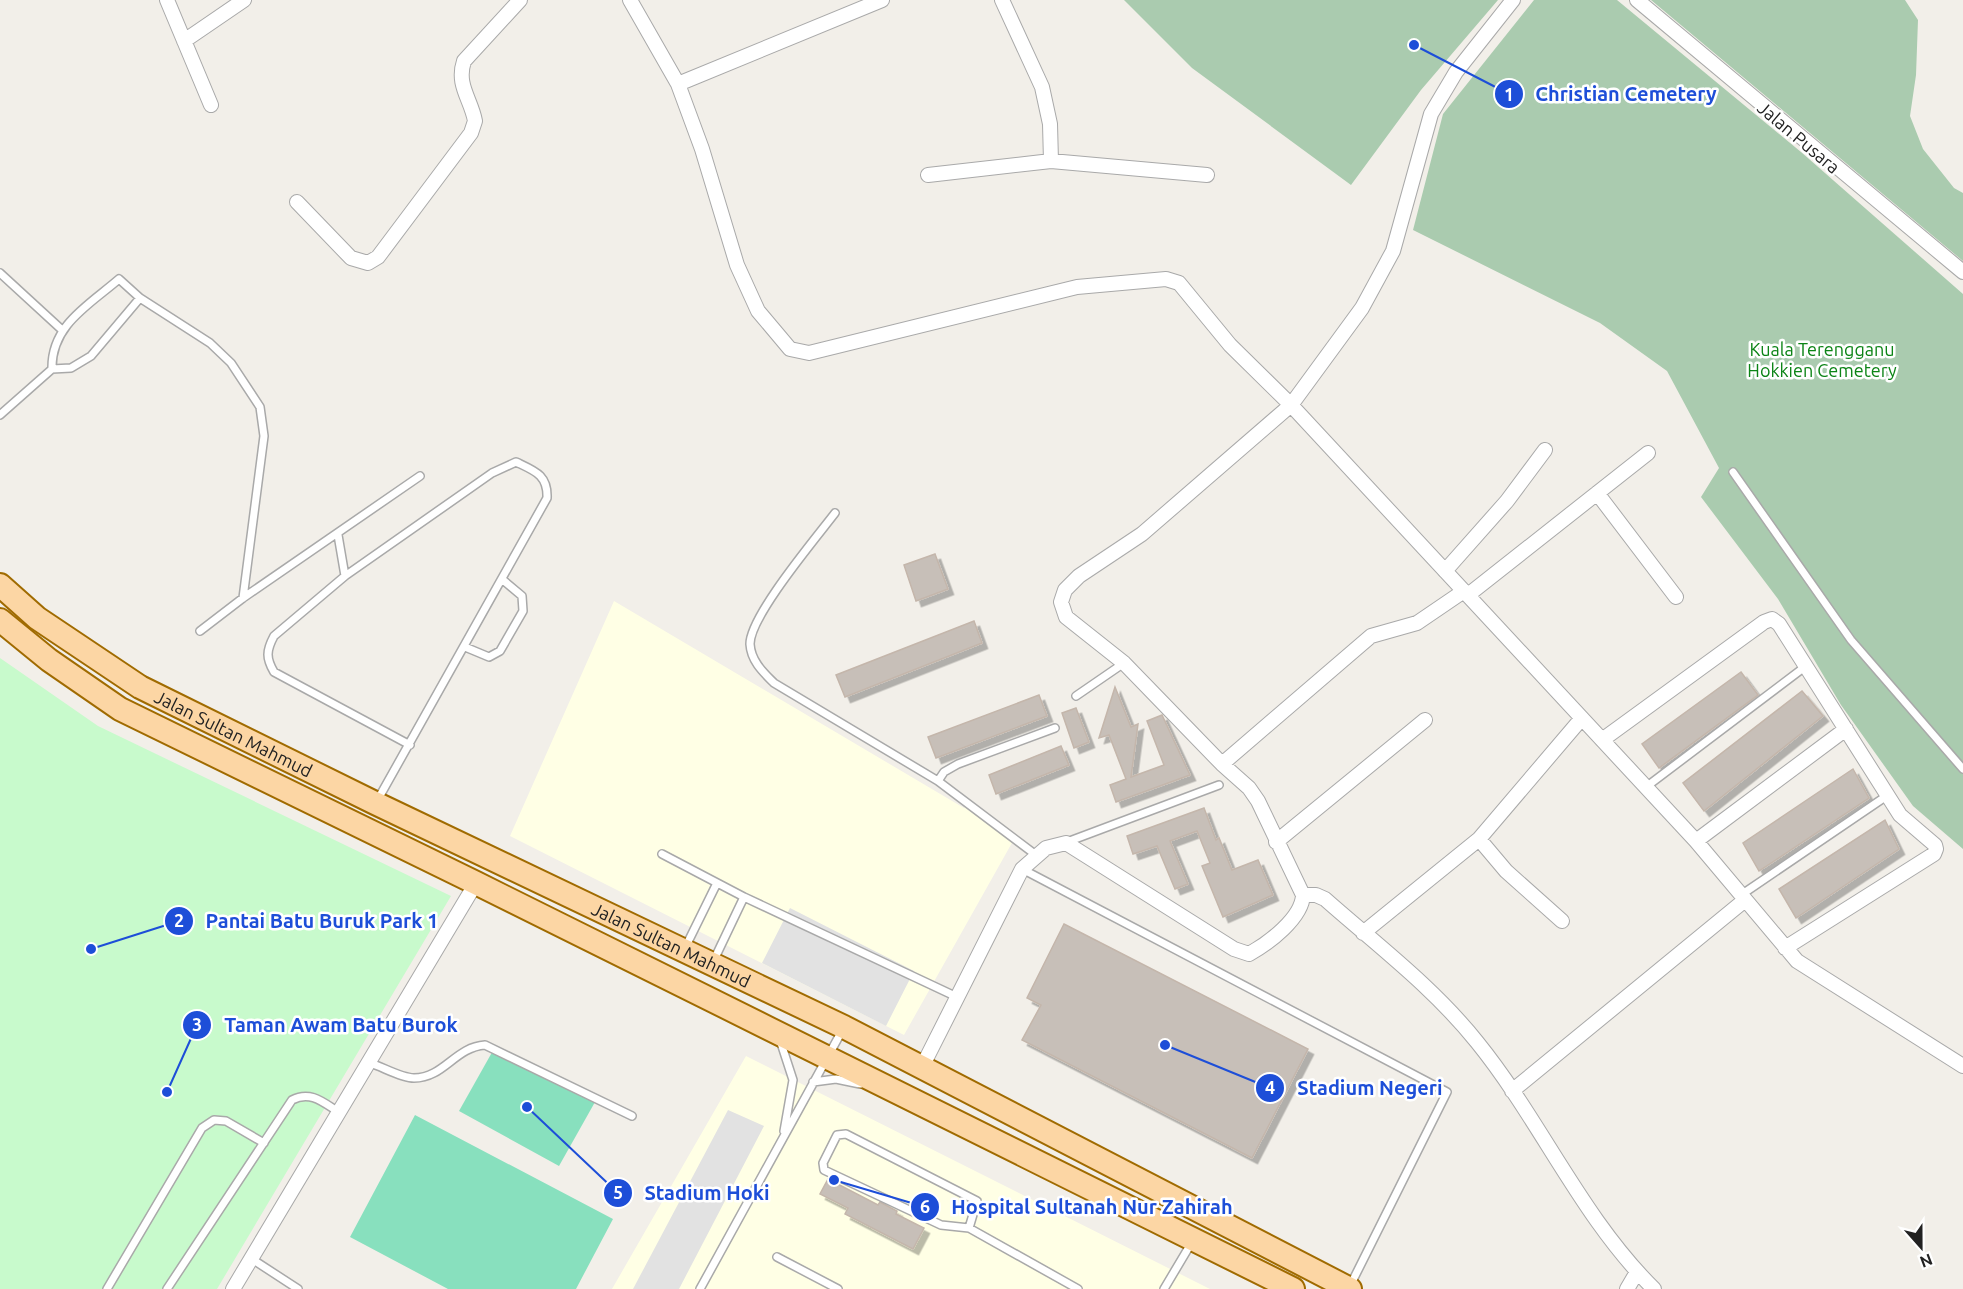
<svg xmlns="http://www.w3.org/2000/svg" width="1963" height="1289" viewBox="0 0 1963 1289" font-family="Ubuntu,sans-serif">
<defs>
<filter id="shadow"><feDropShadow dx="5.5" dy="5.5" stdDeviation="0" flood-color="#0004"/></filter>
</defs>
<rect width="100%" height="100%" fill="#f2efe9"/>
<!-- education -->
<path fill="#ffffe5" d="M614 601 964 808 967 805 1013 841 904 1035 510 836Z
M746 1056 1210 1289H612Z"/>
<!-- cemetery -->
<path fill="#aacbaf" d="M1124 0H1498L1421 90 1351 185 1192 68Z
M1534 0H1617L1801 152 1963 294V849L1913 806 1841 705 1778 599 1701 497 1719 468 1667 371 1600 323 1413 230 1443 114Z
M1651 0H1905L1918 20 1916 75 1910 116 1923 149 1954 188 1963 193V261Z"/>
<!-- park -->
<path fill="#c8facc" d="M0 658 98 726 451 896 217 1289H0Z"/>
<!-- pitch -->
<path fill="#88e0be" d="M495 1047 595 1102 559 1166 459 1111Z
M415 1115 613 1219 576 1289H448L350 1237Z"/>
<!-- parking -->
<path fill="#e2e2e2" d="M790 908 914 971 886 1026 762 963Z
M728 1110 764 1126 679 1289H633Z"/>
<!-- building -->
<path fill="#c7bfb8" stroke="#c4b6ab" stroke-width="1.5" filter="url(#shadow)" d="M935 554 948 589 916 601 904 565Z
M974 621 982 643 845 697 836 675Z
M1741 672 1758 695 1659 768 1642 744Z
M1115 687 1131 727 1138 724 1131 777 1164 765 1147 721 1162 715 1190 775 1116 802 1110 785 1126 779 1109 735 1099 738Z
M1802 691 1823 716 1704 811 1683 783Z
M1039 695 1047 716 936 758 928 737Z
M1076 708 1089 742 1074 748 1062 713Z
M1061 746 1069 765 996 794 989 775Z
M1853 769 1869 798 1759 871 1743 843Z
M1204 808 1216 840 1219 838 1232 870 1258 860 1273 895 1223 917 1202 866 1210 863 1197 831 1170 841 1188 884 1175 889 1157 846 1133 854 1127 836Z
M1885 820 1899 849 1796 918 1779 889Z
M1064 924 1308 1049 1252 1158 1022 1040 1041 1005 1027 998Z
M828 1179 878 1205 880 1202 897 1211 896 1214 924 1228 913 1249 845 1214 848 1208 820 1194Z"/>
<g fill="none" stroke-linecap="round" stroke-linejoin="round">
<!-- lane casing -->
<g stroke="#a9a9a9" stroke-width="10">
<path id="lane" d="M0 273 61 329
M52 369C51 325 89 305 119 279L140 298
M0 415 52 369 71 368 91 356 140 298 210 343 231 363 260 407 264 436 243 598
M1733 472 1851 640 1963 769
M835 513C816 538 750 616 750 644 751 661 763 672 774 683L938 781 1036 855
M338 535 345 576
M200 631 243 598 420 476
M465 647 489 657 500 651 523 611 522 596 503 580
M1076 696 1124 663
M938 781 944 772 958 764 1055 728
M1646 787 1806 666
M377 801 547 498C548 475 535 471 516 462L492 473 345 576 274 636C266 651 266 658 274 672L410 745
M1067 842 1219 785
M662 854 744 897 957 997
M1022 869 1447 1092 1350 1286
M1741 895 1888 795
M685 948 717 883
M713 962 744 897
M780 1040 793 1080 784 1131
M370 1063C383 1067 401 1078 414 1078 444 1078 455 1047 485 1045L632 1116
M813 1082 836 1079 860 1084
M969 1228 977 1201 846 1134 837 1135 823 1163 824 1170 941 1225 969 1228 1078 1289
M777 1257 838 1289
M252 1259 298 1289
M107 1289 202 1128 214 1120 226 1121 264 1143
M167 1289 292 1100C311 1090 324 1103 340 1113
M700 1289 843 1029
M1164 1289 1192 1242"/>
</g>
<!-- street casing -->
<g stroke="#a9a9a9" stroke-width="16">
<path id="street" d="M167 0 211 105
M630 0 678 84 882 0
M1002 0 1042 87 1050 124 1051 161
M1637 0 1963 272
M184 41 244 0
M678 84 702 149 737 265 758 311 790 349 809 353 1077 287 1166 279 1179 283 1230 345 1291 405 1696 841 1797 961 1963 1066
M928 175 1051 161 1207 175
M297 202 351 258 368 263 378 257 471 133 475 121C471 99 456 85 464 61L520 0
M1597 493 1676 597
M1445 571 1507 501 1545 450
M1468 595 1648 453
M1602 740 1764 622 1772 619 1779 624 1900 815 1935 845 1936 849 1934 854 1785 948
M1222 764 1371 636 1417 623 1464 591
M1479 839 1506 871 1562 921
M1696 841 1846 729
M1276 842 1425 720
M1303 895H1316L1325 899C1377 945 1433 987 1477 1042 1541 1121 1581 1217 1654 1289
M1363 933 1479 839 1582 718
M922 1067 1022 869 1046 848 1066 843 1234 949 1249 954C1269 943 1302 918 1303 895L1258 801 1249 788 1222 764 1124 663 1066 617 1061 602 1065 590 1079 576 1142 534 1291 405 1362 308 1393 251 1431 114 1456 72 1513 0
M1512 1091 1745 900
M233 1289 476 883
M1627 1289 1637 1272"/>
</g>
<!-- primary casing -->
<g stroke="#a06b00" stroke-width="26">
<g id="primary">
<path id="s1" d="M0 585 37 618 140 687 375 803 844 1027 1350 1289"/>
<path d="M0 620 49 660 120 709 476 883 1293 1289"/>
</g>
</g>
<!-- lane -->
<use href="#lane" stroke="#fff" stroke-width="7"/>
<!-- street -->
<use href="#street" stroke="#fff" stroke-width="14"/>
<!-- primary -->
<use href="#primary" stroke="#fcd6a4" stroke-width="22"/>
</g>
<g text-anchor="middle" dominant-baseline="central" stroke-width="5" stroke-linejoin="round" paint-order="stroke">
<!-- street labels -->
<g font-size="18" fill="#222" stroke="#fff">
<text transform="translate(1799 137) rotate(40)">Jalan Pusara</text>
<text stroke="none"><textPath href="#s1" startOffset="278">Jalan Sultan Mahmud</textPath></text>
<text stroke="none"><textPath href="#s1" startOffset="764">Jalan Sultan Mahmud</textPath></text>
</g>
<!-- park labels -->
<g font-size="18" fill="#0c8416" stroke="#fff">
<text x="1822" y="349">Kuala Terengganu<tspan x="1822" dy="21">Hokkien Cemetery</tspan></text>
</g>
</g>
<!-- callouts -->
<path fill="none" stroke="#1d4ed8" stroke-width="2" d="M1414 45L1509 94M91 949L179 921M167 1092L197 1025M1165 1045L1270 1088M527 1107L618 1193M834 1180L925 1207"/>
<g fill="#1d4ed8" stroke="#fff" stroke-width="2">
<circle cx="1414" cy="45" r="6"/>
<circle cx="91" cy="949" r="6"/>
<circle cx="167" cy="1092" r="6"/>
<circle cx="1165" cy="1045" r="6"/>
<circle cx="527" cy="1107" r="6"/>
<circle cx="834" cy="1180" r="6"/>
<circle cx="1509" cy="94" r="15"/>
<circle cx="179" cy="921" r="15"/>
<circle cx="197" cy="1025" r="15"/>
<circle cx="1270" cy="1088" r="15"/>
<circle cx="618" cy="1193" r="15"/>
<circle cx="925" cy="1207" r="15"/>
</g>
<g font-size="18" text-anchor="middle" font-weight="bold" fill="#fff">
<text x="1509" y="101">1</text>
<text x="179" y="927">2</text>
<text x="197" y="1031">3</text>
<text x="1270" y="1094">4</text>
<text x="618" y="1199">5</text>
<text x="925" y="1213">6</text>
</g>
<g font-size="20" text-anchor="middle" font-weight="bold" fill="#1d4ed8" stroke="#fff" stroke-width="5" stroke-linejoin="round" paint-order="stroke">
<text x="1626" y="101">Christian Cemetery</text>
<text x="322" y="928">Pantai Batu Buruk Park 1</text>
<text x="341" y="1032">Taman Awam Batu Burok</text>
<text x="1370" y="1095">Stadium Negeri</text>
<text x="707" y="1200">Stadium Hoki</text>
<text x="1092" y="1214">Hospital Sultanah Nur Zahirah</text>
</g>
<!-- north arrow -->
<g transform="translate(1921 1247) rotate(159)" stroke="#ffffff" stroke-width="4.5" paint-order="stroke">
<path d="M0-4.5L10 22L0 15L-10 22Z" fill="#222222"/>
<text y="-9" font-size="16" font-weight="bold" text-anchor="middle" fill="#222222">N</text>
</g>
</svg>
